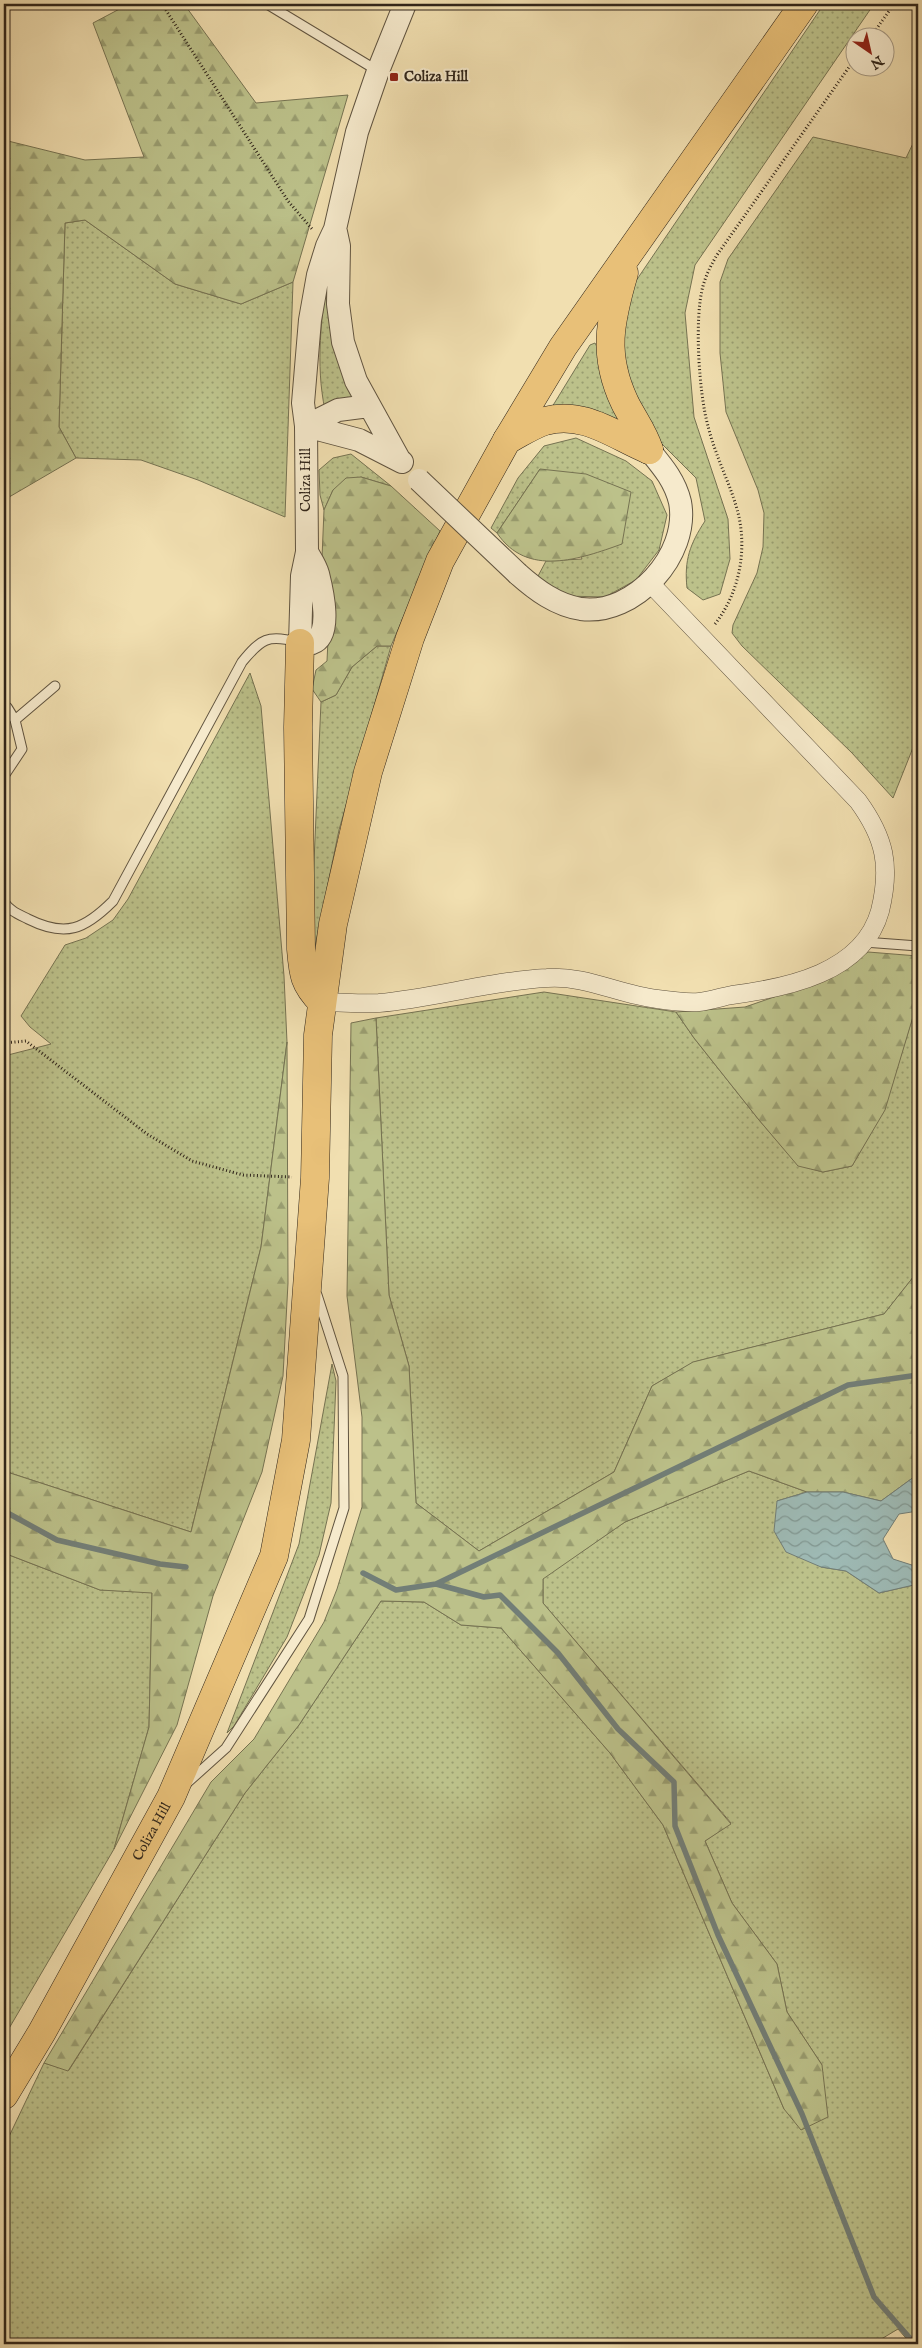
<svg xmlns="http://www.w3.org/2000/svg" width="922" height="2348" viewBox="0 0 922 2348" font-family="'IM FELL English',serif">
<defs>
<pattern id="grass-dots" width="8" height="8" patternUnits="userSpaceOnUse" patternTransform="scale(1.25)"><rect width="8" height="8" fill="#bcc18a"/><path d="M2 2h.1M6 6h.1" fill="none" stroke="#999d70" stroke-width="1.8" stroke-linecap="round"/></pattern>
<pattern id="forest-firs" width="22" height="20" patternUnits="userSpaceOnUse" patternTransform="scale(1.25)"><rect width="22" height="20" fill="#bcc18a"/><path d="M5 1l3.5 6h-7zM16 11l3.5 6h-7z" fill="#999d70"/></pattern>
<pattern id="water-waves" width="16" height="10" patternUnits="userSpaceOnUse" patternTransform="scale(1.25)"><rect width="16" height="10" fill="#9ebab5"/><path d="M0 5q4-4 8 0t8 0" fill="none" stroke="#819792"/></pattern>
</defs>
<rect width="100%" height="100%" fill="#f1dfb0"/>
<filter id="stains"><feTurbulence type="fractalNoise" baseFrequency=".004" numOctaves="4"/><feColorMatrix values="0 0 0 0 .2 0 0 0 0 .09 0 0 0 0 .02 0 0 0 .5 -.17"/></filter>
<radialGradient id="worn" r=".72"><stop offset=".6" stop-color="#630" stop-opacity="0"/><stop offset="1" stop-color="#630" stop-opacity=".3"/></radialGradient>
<!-- grass -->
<path fill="url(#grass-dots)" stroke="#767352" d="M824 4H874L695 265 685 313 694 417 728 519 730 559 720 594 703 600 687 588C684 560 690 544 705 521L696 478 657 439 623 383 625 297Z
M918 133V735L893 798 852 753 742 646 732 633 733 625 757 573 763 547 764 513 758 490 726 412 720 353V282L728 259 813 137 906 158Z
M85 220 175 284 241 304 293 282 285 517 198 480 141 460 76 458 59 427 65 223Z
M327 271 355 403 325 410C315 363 322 318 327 271Z
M595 343 599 351 633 434 552 407 590 345Z
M576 438 626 461 652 481 667 515 659 550 636 580 605 597 564 596 537 578 546 561 582 559 540 469 497 533 491 528 518 478 544 446Z
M351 454 391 486 361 477 333 490 324 510 320 495 319 470 333 458Z
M377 646H391L339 830 313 956 310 953 321 702 336 695 352 667Z
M250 673 261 706 284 976 287 1042 261 1247 191 1532 4 1471V1056L51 1044 30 1027 21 1016 65 945 86 938 113 920 128 899Z
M544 992 676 1012 694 1038 759 1120 798 1165 823 1172 852 1166 884 1110 918 1000V1271L884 1314 694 1362 652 1386 614 1472 479 1551 416 1503 409 1366 389 1295 376 1018Z
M332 1364 336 1381 331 1503 319 1555 287 1637 234 1726 227 1733 299 1544Z
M749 1471 807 1492 777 1501 821 1567 846 1571 879 1593 918 1584V2344H911L898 2329 873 2344H4V2147L44 2063 69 2070 245 1793 299 1725 381 1601 424 1602 461 1625 501 1628 610 1753 663 1825 784 2109 822 2065 787 2012 777 1964 732 1903 705 1841 731 1823 543 1603V1578L625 1522Z
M4 1553 100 1590 152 1592 149 1727 114 1849 4 2037Z"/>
<!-- forest -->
<path fill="url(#forest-firs)" stroke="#767352" d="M129 4H184L256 103 348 95 293 282 241 304 175 284 85 220 65 223 59 427 76 458 4 500V140L85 160 144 157 93 23Z
M540 469 586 474 631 492 622 544C580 559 527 578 497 533Z
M361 477 391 486 440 531 391 646H377L352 667 336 695 321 702 312 689 316 670 327 661 328 640 322 558 324 510 333 490 346 478Z
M868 952 918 956V1000L885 1110 852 1166 823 1172 798 1166 759 1120 694 1038 676 1012 745 1007 812 984Z
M376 1018 389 1295 409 1366 416 1503 479 1551 614 1472 652 1386 693 1362 884 1314 918 1271V1474L881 1501 843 1492H807L749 1471 625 1522 543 1579V1603L731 1824 705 1841 732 1903 777 1964 787 2012 822 2065 828 2117 801 2130 784 2109 663 1825 610 1753 501 1628 461 1625 424 1602 381 1601 299 1725 245 1793 68 2071 44 2063 211 1782 254 1739 324 1622 337 1589 362 1507V1417L347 1296 351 1023Z
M287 1042 288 1283 283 1376 262 1472 213 1596 177 1725 114 1849 149 1727 152 1593 100 1590 4 1553V1471L191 1532 261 1247Z"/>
<!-- water -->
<path fill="url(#water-waves)" stroke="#727e77" d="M918 1474V1511L899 1514 883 1539 893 1559 918 1567V1584L879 1593 846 1571 821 1567 786 1552 774 1531 777 1501 807 1492H843L881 1501Z"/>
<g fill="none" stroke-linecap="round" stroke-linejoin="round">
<!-- stream -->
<path stroke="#727e77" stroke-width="5.5" d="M4 1511 57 1540 160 1564 186 1567
M363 1573 396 1590 436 1584 484 1597 500 1595 558 1653 618 1729 674 1782 675 1826 718 1935 802 2114 874 2297 915 2344
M436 1584 848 1385 918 1375"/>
<!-- service casing -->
<g stroke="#605440" stroke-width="11">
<path id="service" d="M267 4 378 71
M7 707 15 720
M4 776 22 749 15 720 55 686
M4 902C10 911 18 914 28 919 66 938 85 929 113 901L242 662C261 639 268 634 297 642
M864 942 918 946
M187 1783 226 1748 309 1619 344 1508 343 1376 317 1295"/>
</g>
<!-- minor casing -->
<g stroke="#605440" stroke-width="19">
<path id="minor" d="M322 1002C341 1002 360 1004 379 1003 435 998 490 981 547 978 585 975 620 995 657 999 671 1001 685 1003 699 1002 710 1001 721 997 732 995 786 988 863 973 880 911 891 866 885 838 858 801L650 583"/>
</g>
<!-- tertiary casing -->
<g stroke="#605440" stroke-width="24">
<path id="tertiary" d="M336 232 339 246 338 304 343 342 356 381 399 459
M306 426 359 440 402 462
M306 426 338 410 369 406
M307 552C311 559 316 566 318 574 322 590 333 636 312 643 308 644 303 643 300 643L302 576 307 552 306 426 303 403 310 320 318 275 327 246 335 229 357 132 378 71 405 4
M518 574C536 590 556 605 581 609 634 616 690 555 680 502 675 481 663 467 649 450"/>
</g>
<!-- trunk casing -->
<g stroke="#30251a" stroke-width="29">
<g id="trunk">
<path d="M624 273C610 321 602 355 625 403 633 419 644 433 649 450"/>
<path d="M507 440C519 434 532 425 545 421 584 410 615 436 649 450"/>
<path d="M300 643 298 727 301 949C303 974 304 984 322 1002"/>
<path id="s1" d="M4 2095 42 2032 171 1797 274 1556 296 1440 315 1178 318 1035 333 924 368 772 410 638 440 561 507 440 563 347 804 4"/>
</g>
</g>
<!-- path -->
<path stroke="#30251a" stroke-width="3" stroke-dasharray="1 2.5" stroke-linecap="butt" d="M41 4 45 5 51 4
M162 4 288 201 312 229
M870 38 894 4
M715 624C740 592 748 548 737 509 729 481 715 455 708 426 699 394 694 318 703 286 706 275 711 265 717 255L854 60
M4 1043 26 1041 147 1134 192 1161 243 1175 292 1177
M4 2341 8 2344"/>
<!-- service -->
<use href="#service" stroke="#f6eacc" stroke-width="9"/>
<!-- minor -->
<use href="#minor" stroke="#f6eacc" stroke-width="18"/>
<!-- tertiary -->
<use href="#tertiary" stroke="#f6eacc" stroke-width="22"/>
<!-- trunk -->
<use href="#trunk" stroke="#e8c078" stroke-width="28"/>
<!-- tertiary-bridge casing -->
<g stroke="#605440" stroke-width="24" stroke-linecap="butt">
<path id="tertiary-bridge" d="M419 480 518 574"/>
</g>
<!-- tertiary-bridge -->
<use href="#tertiary-bridge" stroke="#f6eacc" stroke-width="22"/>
</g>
<!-- markers -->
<rect fill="#8f2418" stroke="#f6eacc" stroke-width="2" x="389" y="72" width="10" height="10" rx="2.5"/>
<g text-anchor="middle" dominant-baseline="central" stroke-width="4" stroke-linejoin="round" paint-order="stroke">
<!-- poi labels -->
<g font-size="14" font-weight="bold" fill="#30251a" stroke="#f6eacc" text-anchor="start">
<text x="404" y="77">Coliza Hill</text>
</g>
<!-- street labels -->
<g font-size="14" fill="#30251a" stroke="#f6eacc">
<text transform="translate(306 480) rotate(-90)">Coliza Hill</text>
<text stroke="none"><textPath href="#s1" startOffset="302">Coliza Hill</textPath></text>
</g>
</g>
<!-- margin -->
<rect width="922" height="2348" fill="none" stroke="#f1dfb0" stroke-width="20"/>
<rect x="5" y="5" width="912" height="2338" fill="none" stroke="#30251a" stroke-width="2.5"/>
<rect x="10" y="10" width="902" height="2328" fill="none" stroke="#30251a"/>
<!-- north arrow -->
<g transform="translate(870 52) rotate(146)"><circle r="24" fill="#f6eacc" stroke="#a79b85"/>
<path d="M0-4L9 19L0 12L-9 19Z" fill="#8f2418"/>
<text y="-8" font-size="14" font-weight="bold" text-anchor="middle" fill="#30251a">N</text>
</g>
<rect width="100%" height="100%" filter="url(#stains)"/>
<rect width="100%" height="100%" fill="url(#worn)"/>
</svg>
